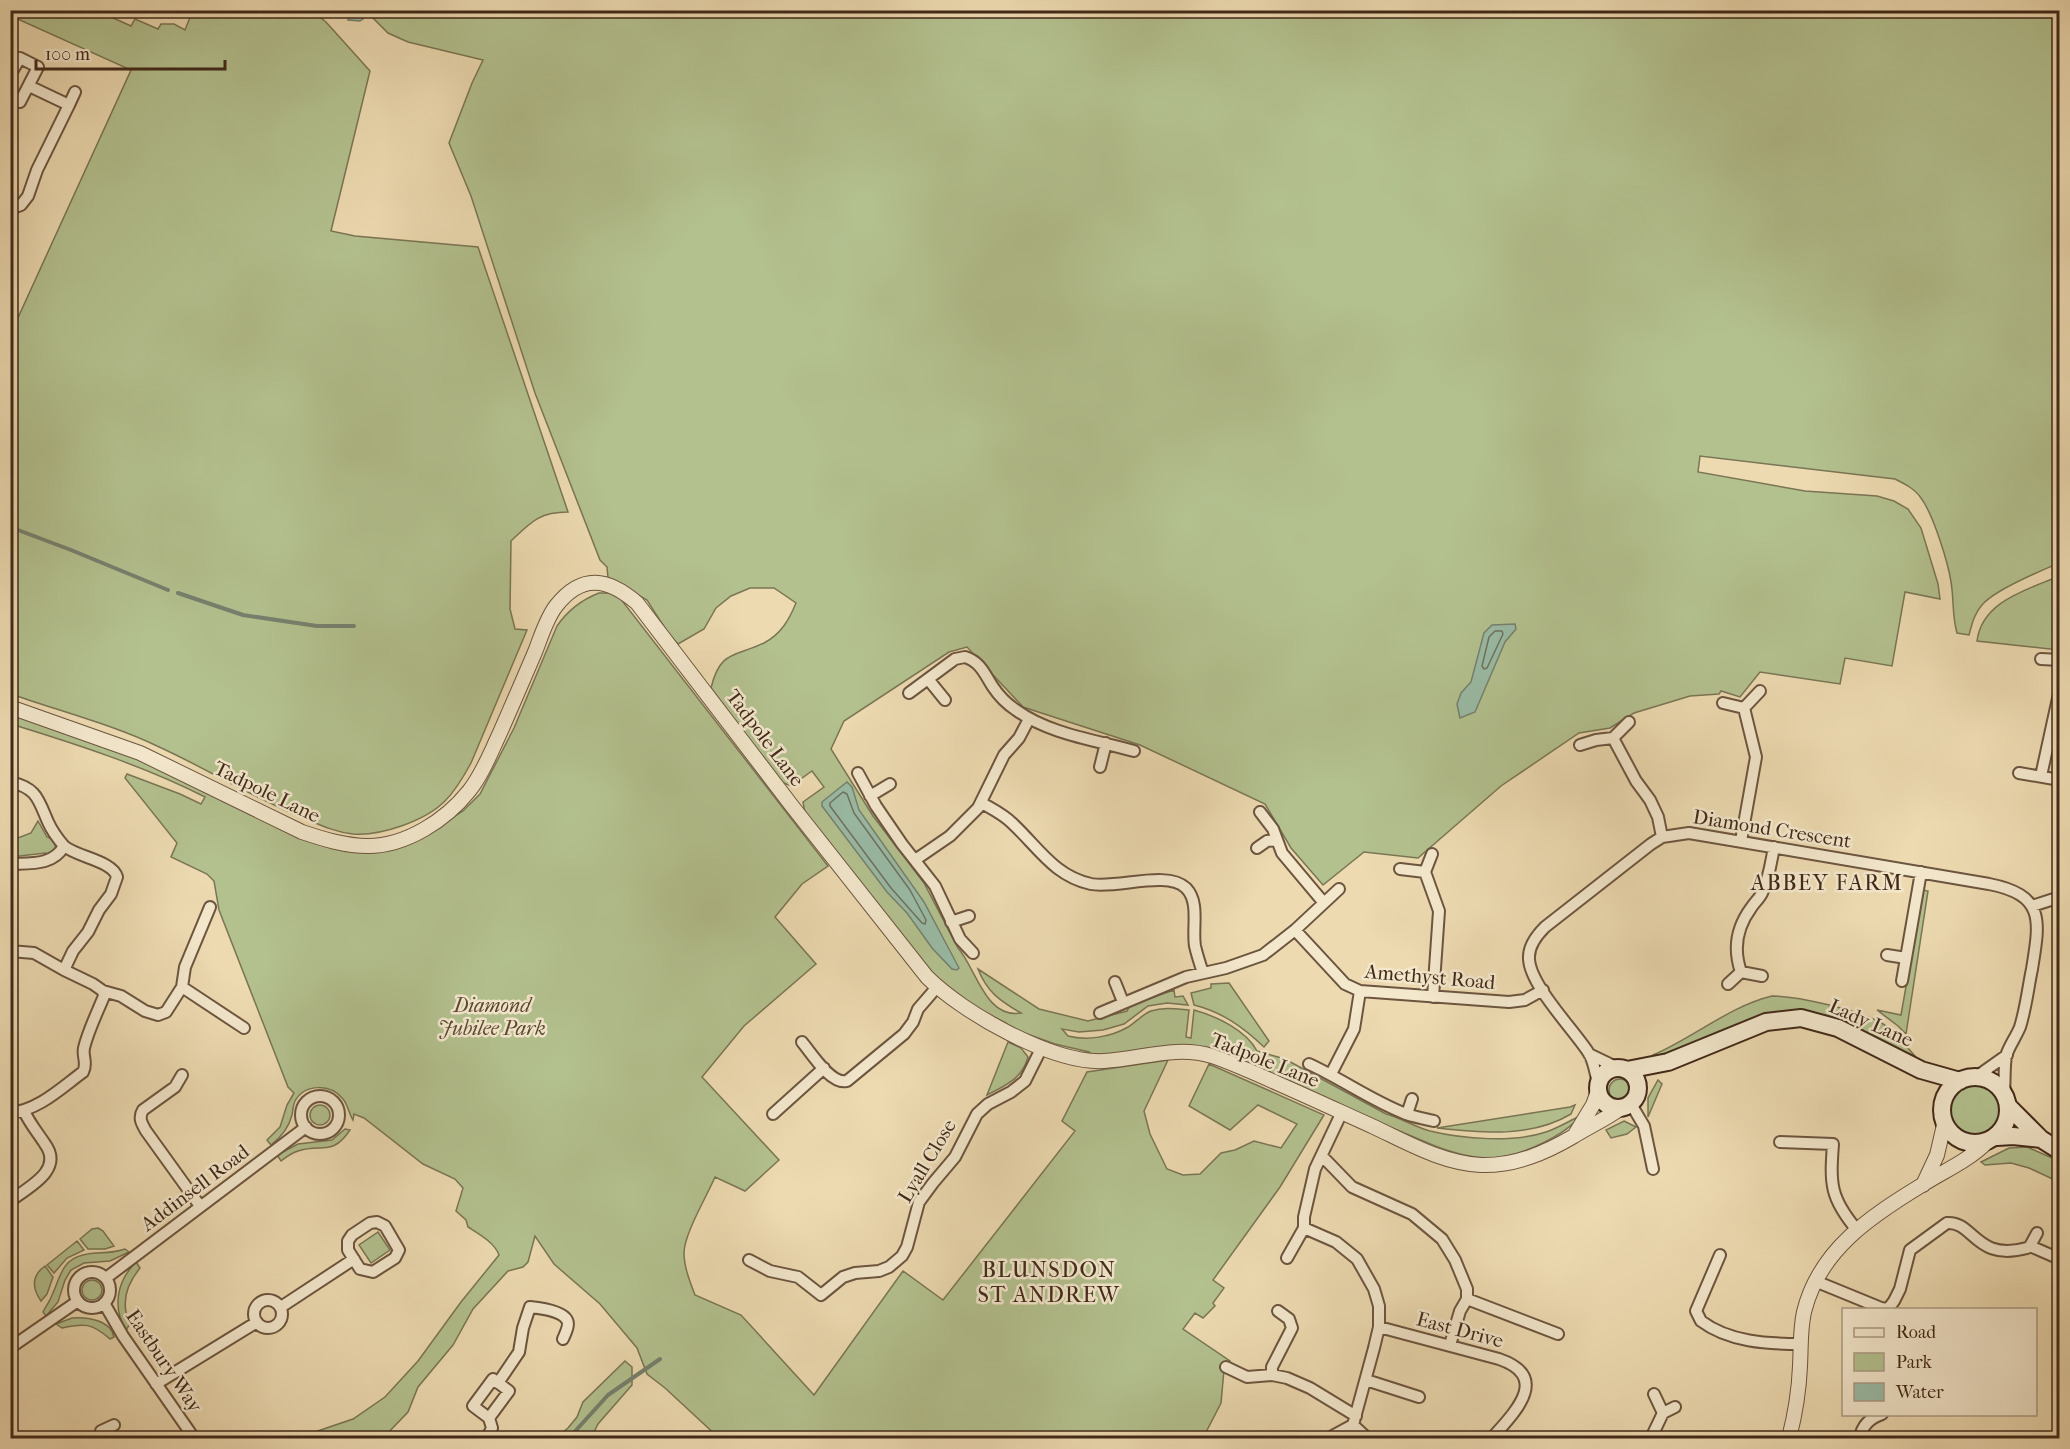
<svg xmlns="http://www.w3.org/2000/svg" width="2070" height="1449" viewBox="0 0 2070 1449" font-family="'IM FELL French Canon',serif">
<rect width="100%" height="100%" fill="#eddab1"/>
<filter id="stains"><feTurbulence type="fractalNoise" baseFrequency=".00333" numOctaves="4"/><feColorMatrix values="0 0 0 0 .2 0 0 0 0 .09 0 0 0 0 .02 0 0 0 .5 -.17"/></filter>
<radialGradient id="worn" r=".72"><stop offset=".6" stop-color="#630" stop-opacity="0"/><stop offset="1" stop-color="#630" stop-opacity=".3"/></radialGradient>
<!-- green -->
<path fill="#b3c18f" stroke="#7a7554" stroke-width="1.5" d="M193 10 312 11 326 22 370 71 331 231 355 236 478 247 568 512C539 512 531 522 511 541L510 609 515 629 527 630 471 763C464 776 456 790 445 801 425 821 381 836 353 834 334 832 318 824 301 817 251 797 206 768 157 746 111 724 59 711 11 694V329L16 322 131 70 11 16V11H111L109 16 131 26 135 19 158 29 161 24H174L185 30Z
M366 11H2059V563C2040 571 1994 590 1982 605 1974 614 1972 624 1969 635L1957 633C1952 616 1954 599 1951 582 1948 562 1933 514 1921 498 1915 489 1905 484 1895 479L1700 456 1698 472 1805 491 1877 496 1894 501 1908 509 1921 528 1938 584 1940 599 1905 592 1892 666 1845 658 1840 684 1760 672 1740 697 1721 691 1719 694 1690 696 1634 713 1610 728 1579 733 1501 786 1418 858 1364 852 1323 885 1291 848 1265 804 1140 745 1023 707 967 647 949 652 844 721 831 749 873 816 924 883 958 948C976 968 985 1019 1021 1013 1000 1001 987 992 978 969L1039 1009 1088 1021 1127 1011 1130 1005 1174 990 1175 997 1183 996 1188 1005 1167 1003 1148 1006 1124 1024 1103 1030 1079 1032 1062 1029 1068 1036C1087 1041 1111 1037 1128 1027 1136 1022 1143 1014 1151 1011 1164 1007 1176 1009 1189 1010L1186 1037 1191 1038 1194 1010C1216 1016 1246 1030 1257 1051L1285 1059 1386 1114C1401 1118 1415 1127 1430 1131 1463 1139 1513 1143 1546 1132 1558 1128 1569 1121 1580 1116 1571 1128 1557 1136 1543 1143 1502 1163 1477 1162 1435 1146L1210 1051 1093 1056 1089 1052 1055 1044 1010 1028 1006 1023 978 1009 930 973 805 813 803 802 824 787 812 771 791 786 781 782 711 688C720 650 735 657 764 643 781 634 789 620 796 603L774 588H750L731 596 716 608 704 629 678 644 668 633 647 600 608 578 607 567 600 560 535 393 471 196 449 143 472 83 483 60 408 42 388 33Z
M2059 576V650L1977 641C1982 601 2027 590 2059 576Z
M599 593H611L620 598 828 866 802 884 775 917 816 964 744 1026 702 1077 779 1160 745 1191 715 1177C707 1196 684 1234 684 1253 684 1267 690 1282 695 1295L741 1315 814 1395 903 1271 943 1300 1075 1131 1062 1121 1087 1072 1168 1060 1144 1111 1150 1134 1167 1169 1183 1175 1200 1174 1221 1153 1235 1150 1254 1141 1281 1148 1297 1124 1258 1105 1230 1130 1189 1106 1209 1064 1324 1115 1280 1187 1213 1280 1224 1288 1213 1303 1215 1306 1203 1318 1195 1313 1183 1329 1230 1361 1224 1370 1221 1403 1203 1438H719L665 1388 647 1374 637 1348 600 1304 554 1264 535 1236 528 1262 523 1267 508 1271 473 1309 453 1345 418 1387 408 1412 383 1438H297L353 1419 385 1397 418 1361 461 1302 499 1255C495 1243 479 1234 468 1227L466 1220 456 1211 463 1188 455 1179 423 1164 364 1118 354 1114 353 1120C349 1114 348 1105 343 1099 331 1084 305 1083 295 1101 293 1105 293 1110 292 1115 289 1127 280 1138 271 1145L267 1140 280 1127 287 1105 294 1093 288 1087 219 910 214 881 207 874 171 857 177 843 125 778 127 774 180 794 201 804 205 797C144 766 76 744 11 724V710L141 756 355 851 436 828 463 811 480 794 514 728 557 626C568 610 581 600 599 593Z
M38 821 47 837 54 840C57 847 55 850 50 855L46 853 11 857 10 841 31 833Z
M1923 890 1928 891 1906 1034 1898 1026 1877 1010 1901 1015Z
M1229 983 1269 1041 1264 1047C1243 1027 1222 1012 1194 1005L1191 993 1211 988V984Z
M1772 996C1798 996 1857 1010 1880 1022 1894 1030 1905 1045 1916 1057L1848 1023 1825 1015 1791 1014 1653 1059V1055C1693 1038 1730 1006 1772 996Z
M1008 1042 1021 1048 1028 1057C1023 1078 1005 1086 987 1095Z
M1609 1090a11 11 0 1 1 22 0a11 11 0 1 1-22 0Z
M1658 1080 1662 1084 1648 1117V1098Z
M1949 1110a27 27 0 1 1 54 0a27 27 0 1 1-54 0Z
M310 1115a10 10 0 1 1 20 0a10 10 0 1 1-20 0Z
M1575 1105 1571 1114C1531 1138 1482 1133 1437 1128L1570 1107Z
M1624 1121 1636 1127 1627 1134 1611 1138 1606 1130Z
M345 1129 350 1130C332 1157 322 1143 298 1151 292 1153 286 1157 281 1161L277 1155 298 1144 332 1140Z
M2027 1147 2059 1161V1182L2029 1168 2011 1163 1985 1165 1981 1162 2009 1148Z
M98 1228 103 1231 114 1246 105 1249H88L80 1239 92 1229Z
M378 1232 390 1250 371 1263 359 1245Z
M77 1241 84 1250 67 1258 54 1273 47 1265Z
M125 1249 129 1252 110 1261 84 1263 71 1270 65 1280 58 1302 46 1316 43 1312C46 1306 50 1301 52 1295 60 1279 61 1260 83 1255 99 1251 107 1255 125 1249Z
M136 1262 140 1268C126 1285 120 1303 130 1324L126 1330C112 1307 117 1281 136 1262Z
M45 1266 53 1277 47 1294 41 1301C32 1288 31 1276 45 1266Z
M82 1290a10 10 0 1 1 20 0a10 10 0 1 1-20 0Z
M72 1318C87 1317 111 1320 114 1337L110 1339C92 1323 84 1323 62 1328L56 1324Z
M625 1361 632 1367V1385L598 1424 591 1438H555L568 1428 577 1417 583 1402Z"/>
<!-- water -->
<path fill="#9abba6" stroke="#76816e" stroke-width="1.5" d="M349 10 361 11 363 19 360 21 348 20Z
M1515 624 1516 629 1505 642 1475 712 1460 718 1457 704 1461 693 1471 682 1484 633 1492 625Z
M847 782 852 787 859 810 924 902 959 968 957 970 952 969 932 948 907 913 887 892 822 806V802Z"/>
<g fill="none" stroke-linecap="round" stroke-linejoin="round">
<!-- shore -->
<path stroke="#6e7260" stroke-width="1.5" d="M1495 631H1502L1503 634 1487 668 1484 669 1482 666 1489 637Z
M843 792 847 794 854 813 910 890 926 920 925 924 922 923 891 888 830 806V803Z"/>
<!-- stream -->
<path stroke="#76816e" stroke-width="4" d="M10 527 71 550 168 590
M178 593 243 615 317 626H354
M569 1438 608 1395 660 1359"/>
<!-- minor casing -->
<g stroke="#6c553f" stroke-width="14">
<path id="minor" d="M10 75 20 58 38 67 20 102 10 97
M69 105 75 92
M10 209 21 205 28 196 37 170 69 105 29 86
M2041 659 2060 660
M928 679 945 700
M909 693 955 659 965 657C981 662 985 675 993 687 999 696 1007 704 1016 710 1049 734 1095 740 1134 751
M1723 703 1744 708 1760 691
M1613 738 1636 781 1650 800 1658 817 1662 837
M1580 745 1596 740 1613 738 1629 722
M1100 767 1106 743
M858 773 876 806 902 844 935 886 960 939 973 953
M2019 773 2060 780
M2041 776 2060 689
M10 782C37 788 38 799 48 822 52 831 58 839 64 846 53 866 30 863 10 864
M870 796 890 784
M982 803C992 809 1003 814 1012 823 1038 847 1054 876 1091 884 1117 889 1167 870 1186 888 1200 902 1192 928 1195 946 1197 955 1200 964 1203 973
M1260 812 1273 829 1282 853 1324 903
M1741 841 1756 757 1744 708
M64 846C77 857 113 861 117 877L111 894 99 910 88 932 73 951 64 970 93 984 103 991 121 996 145 1011 158 1015 166 1012 182 987 244 1028
M1257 848 1267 841 1276 840
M1432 854 1425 872 1439 911 1433 997
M915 860 950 836 978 808 1004 755 1019 738 1029 719
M1400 869 1425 872
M2032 906 2060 897
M951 922 969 916
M1295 930 1345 984 1360 991 1509 1002 1525 1000 1543 990
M10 951 34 953 64 970
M1887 955 1906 958
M1741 972C1733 949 1737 927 1751 908 1754 903 1759 899 1762 893 1769 879 1771 862 1774 847
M1902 981 1921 872
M1115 982 1123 1002
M1728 984 1741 972 1762 976
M182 987 185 967 210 907
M1100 1013 1186 977 1226 968 1263 955 1295 930 1339 889
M802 1042C812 1054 831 1085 847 1081L904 1034 913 1022 918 1009 937 987
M1589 1054 1618 1068
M1309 1064C1342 1079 1372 1101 1406 1114 1415 1117 1425 1119 1434 1121
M1331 1074 1354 1029 1360 991
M182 1075 175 1087 143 1110C138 1118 142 1124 146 1131L200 1206
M1976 1077 2007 1055
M1598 1082C1595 1073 1594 1060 1588 1052 1573 1029 1530 985 1529 959 1528 946 1537 935 1545 927L1651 844 1662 837 1689 833 1989 884C2045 895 2040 920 2032 969 2028 988 2026 1008 2020 1027 2016 1037 2009 1046 2006 1056 2004 1068 2005 1081 2004 1093
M301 1115a19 19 0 1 1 38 0a19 19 0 1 1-38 0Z
M1631 1104 1644 1126 1653 1169
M10 1113C39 1110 61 1088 83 1072 88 1063 82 1057 84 1048 88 1031 97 1013 104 996L103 991
M773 1114 824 1068
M1407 1114 1412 1099
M1780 1142 1833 1144C1830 1184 1830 1198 1857 1230
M1322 1156 1352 1187 1412 1214 1442 1239 1455 1260 1467 1289V1299L1460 1311 1450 1345
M10 1201C29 1187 64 1170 45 1144 38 1133 30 1124 24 1111
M377 1222 385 1226 399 1250 395 1258 373 1272 360 1269 348 1250V1241L352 1235 370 1223Z
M1304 1228 1336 1242 1357 1259 1374 1289 1379 1306V1327L1374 1348 1353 1425
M2030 1246 2053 1256
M1720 1255 1696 1311 1701 1321C1729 1342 1767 1344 1801 1344
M1287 1258 1304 1228V1217L1315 1169 1342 1112
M749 1260 770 1271 798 1277 821 1295 843 1277 855 1273 879 1271 889 1267 902 1256 907 1247 919 1202 933 1183 955 1157 977 1114 988 1104 1011 1092 1025 1081 1042 1047
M74 1290a18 18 0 1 1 36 0a18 18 0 1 1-36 0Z
M106 1278 306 1127
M1815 1281 1881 1308 1888 1309 1894 1301 1900 1289 1910 1250 1947 1223C1974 1221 1975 1262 2027 1248L2030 1246 2037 1233
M1467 1299 1558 1334
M254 1314a14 14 0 1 1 28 0a14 14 0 1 1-28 0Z
M104 1303 123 1336 194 1438
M281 1307 354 1259
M1379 1327 1499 1359C1551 1377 1515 1412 1492 1438
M10 1348 78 1301
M1226 1367 1247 1377 1272 1375 1287 1378 1310 1388 1356 1416
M1272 1375V1367L1292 1328 1289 1319 1278 1311
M493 1379 509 1391 489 1418 473 1406Z
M1366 1380 1419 1397
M498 1383 519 1352 523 1328 530 1307C540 1308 562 1311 567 1320 570 1325 565 1334 563 1339
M156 1384 257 1322
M1654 1394 1663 1413
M1353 1425 1367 1438
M105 1438 101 1431 114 1425
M487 1438 492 1428 489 1418
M1329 1438 1353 1425
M1651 1438 1663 1413 1675 1407
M1860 1438C1862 1425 1870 1418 1882 1414"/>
</g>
<!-- tertiary casing -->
<g stroke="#6c553f" stroke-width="16">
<path id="tertiary" d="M10 707 140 753 302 832C323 839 345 846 368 846 406 846 446 820 469 791 482 775 490 754 499 735 511 708 523 680 535 652 541 637 546 619 556 606 582 573 608 578 637 603L792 806 927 977C963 1013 1053 1064 1104 1061 1141 1059 1176 1045 1212 1056 1235 1064 1257 1074 1279 1084 1311 1098 1343 1113 1374 1127 1408 1143 1442 1163 1481 1165 1515 1166 1545 1153 1574 1136 1590 1126 1606 1119 1621 1108
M1576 1133 1593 1105 1598 1091
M1923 1185 1937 1155 1944 1125
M1789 1438C1795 1415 1799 1391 1800 1366 1801 1348 1800 1330 1804 1312 1819 1250 1871 1216 1922 1185 1944 1171 1968 1161 1987 1142"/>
</g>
<!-- secondary casing -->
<g stroke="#412919" stroke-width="20">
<path id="secondary" d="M1598 1088a20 20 0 1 1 40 0a20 20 0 1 1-40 0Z
M1627 1070 1668 1062 1766 1022 1801 1018 1838 1028 1921 1070 1960 1081
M1942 1110a33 33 0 1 1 66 0a33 33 0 1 1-66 0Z
M2009 1107 2041 1139 2060 1151
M1997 1137 2013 1136 2041 1139"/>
</g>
<!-- minor -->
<use href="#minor" stroke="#f3e7cc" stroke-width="10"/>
<!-- tertiary -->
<use href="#tertiary" stroke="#f3e7cc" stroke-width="14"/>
<!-- secondary -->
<use href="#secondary" stroke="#f3e7cc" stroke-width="16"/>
</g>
<g text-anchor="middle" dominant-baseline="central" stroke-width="5" stroke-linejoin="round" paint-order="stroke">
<!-- street labels -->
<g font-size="20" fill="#412919" stroke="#f3e7cc">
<text transform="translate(765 738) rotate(53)">Tadpole Lane</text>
<text transform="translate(267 792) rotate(26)">Tadpole Lane</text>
<text transform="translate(1772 829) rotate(9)">Diamond Crescent</text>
<text transform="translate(1430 977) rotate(5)">Amethyst Road</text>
<text transform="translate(1871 1023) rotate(24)">Lady Lane</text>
<text transform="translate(1265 1060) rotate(22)">Tadpole Lane</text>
<text transform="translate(927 1161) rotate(-59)">Lyall Close</text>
<text transform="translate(195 1188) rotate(-37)">Addinsell Road</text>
<text transform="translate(1460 1330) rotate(15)">East Drive</text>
<text transform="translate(164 1361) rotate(56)">Eastbury Way</text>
</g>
<!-- park labels -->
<g font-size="20" font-style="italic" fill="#584731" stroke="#f3e7cc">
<text x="492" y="1005">Diamond<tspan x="492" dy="23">Jubilee Park</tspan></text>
</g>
<!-- quarter labels -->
<g font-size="22" letter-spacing="1.5" fill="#412919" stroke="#f3e7cc">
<text x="1827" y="883">ABBEY FARM</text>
<text x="1049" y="1270">BLUNSDON<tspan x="1049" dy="25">ST ANDREW</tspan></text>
</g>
</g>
<!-- margin -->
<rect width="2070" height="1449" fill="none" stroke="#eddab1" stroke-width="36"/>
<rect x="12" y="12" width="2046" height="1425" fill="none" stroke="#412919" stroke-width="3"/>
<rect x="18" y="18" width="2034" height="1413" fill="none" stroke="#412919" stroke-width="1.5"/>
<!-- legend -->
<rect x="1842" y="1308" width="195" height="108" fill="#f3e7cc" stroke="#ac9b84" stroke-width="1.5"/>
<rect x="1854" y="1328" width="30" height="9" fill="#f3e7cc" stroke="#ac9b84" stroke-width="1.5"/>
<text x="1896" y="1338" font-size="18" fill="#412919">Road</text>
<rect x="1854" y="1353" width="30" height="18" fill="#b3c18f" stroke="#ac9b84" stroke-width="1.5"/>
<text x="1896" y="1368" font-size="18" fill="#412919">Park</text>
<rect x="1854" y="1383" width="30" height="18" fill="#9abba6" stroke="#ac9b84" stroke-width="1.5"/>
<text x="1896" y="1398" font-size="18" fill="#412919">Water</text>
<!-- scale -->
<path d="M36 60v9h189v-9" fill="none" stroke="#412919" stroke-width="3"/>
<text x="45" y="60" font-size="18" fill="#412919" stroke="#f3e7cc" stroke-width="4.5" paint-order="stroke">100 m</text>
<rect width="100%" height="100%" filter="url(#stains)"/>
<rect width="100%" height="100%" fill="url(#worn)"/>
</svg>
